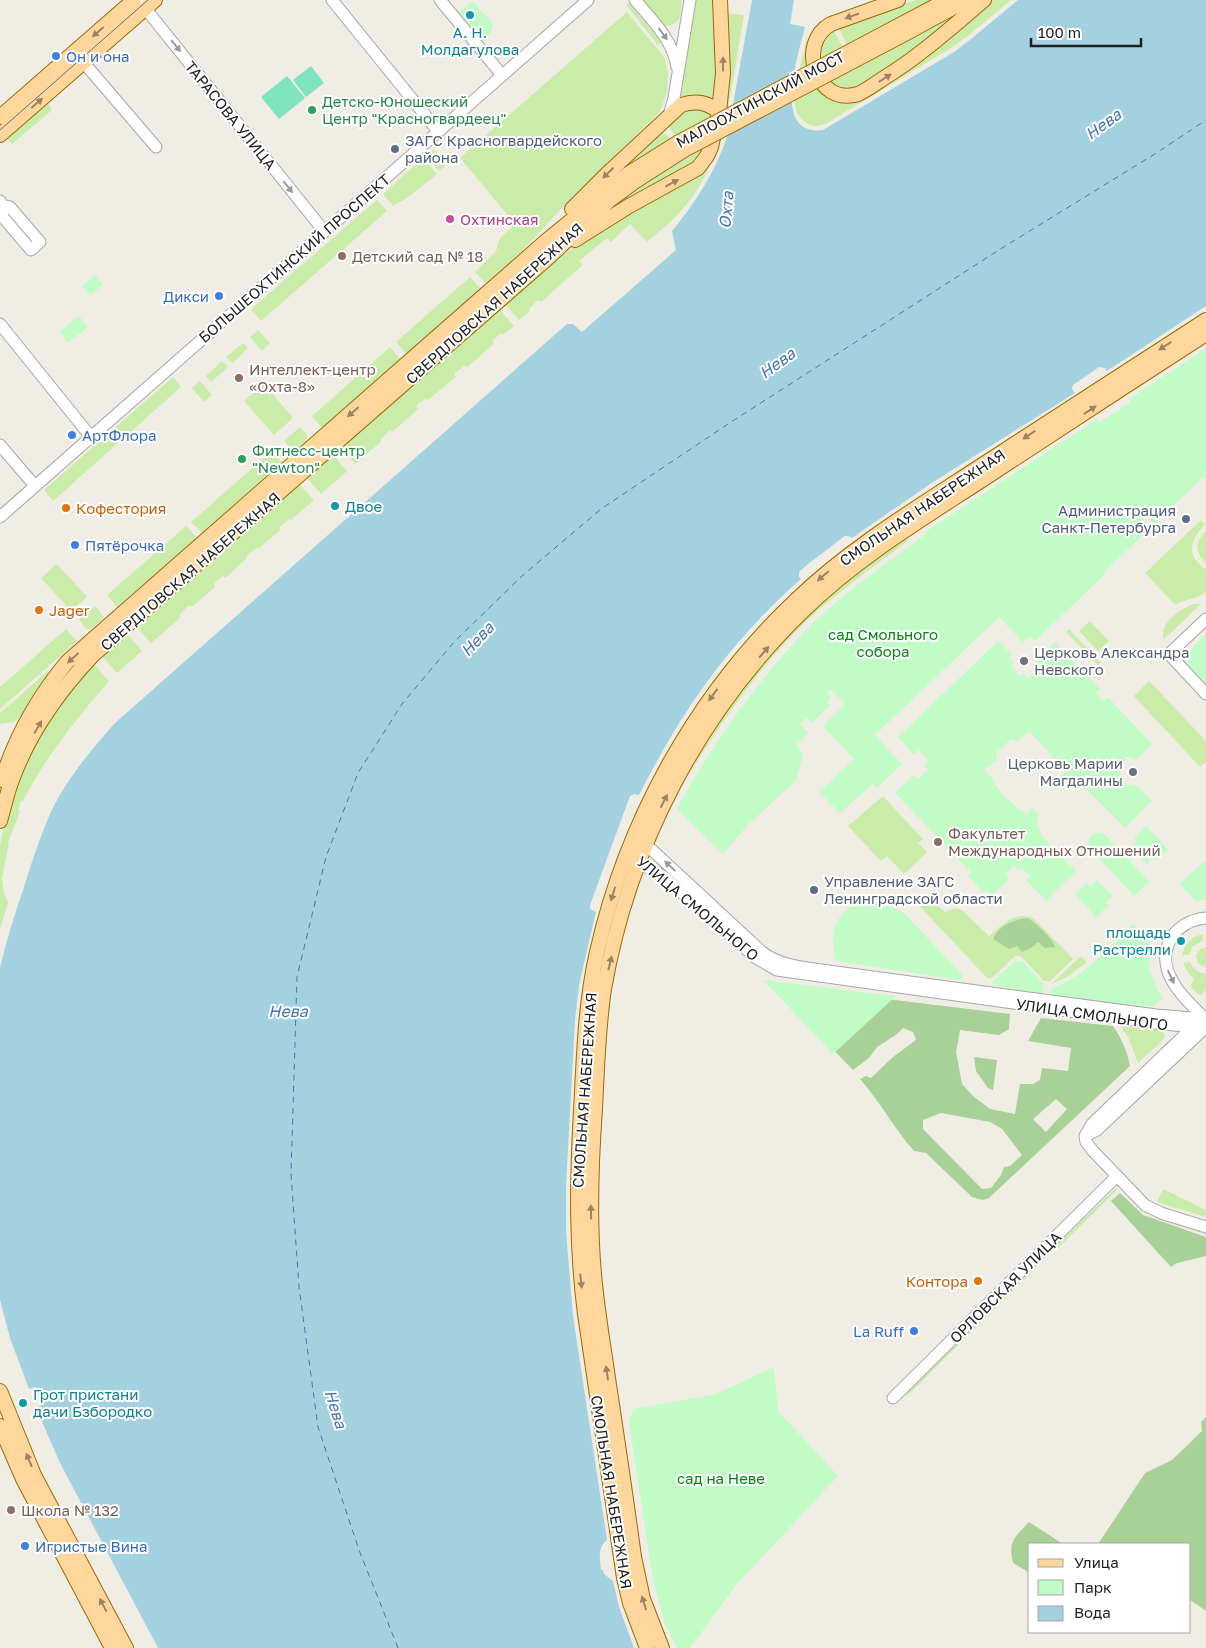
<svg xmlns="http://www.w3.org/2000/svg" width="1206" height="1648" viewBox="0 0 1206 1648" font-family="'Golos Text',sans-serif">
<rect width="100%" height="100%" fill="#f0ede5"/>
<!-- grass -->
<path fill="#c9eca9" d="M640 0H682C679 19 683 23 662 27Z
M696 0H715L717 43 715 103 679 101Z
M916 0H937L847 46 838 26Z
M993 0H1011L969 35 951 48 827 123C819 126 812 128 805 122 801 119 797 114 796 110 791 94 804 54 807 37L808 67 834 97 920 59Z
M629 3 661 42 658 45 626 5Z
M971 3 913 51 864 83C849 91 840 89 826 82Z
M627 12 664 57 668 72 667 91 662 107 657 115 574 195 524 249 485 283 475 272 496 251 500 238 515 224 460 158Z
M726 13 744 15 727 115 724 117Z
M833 29 843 48 817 62 822 40Z
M48 103 52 110 12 144 7 138Z
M696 107 709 112C715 123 704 149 698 160L601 215 638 186 690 153 667 126 682 112Z
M662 131 671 139 619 174 618 173Z
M723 132C714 161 700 191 679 213 669 224 657 233 647 242L630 224 611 242 607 238 579 261 583 265 541 302 538 300 529 309 530 311 519 320 505 304 553 262 600 229 694 177 720 134Z
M434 149 447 164 439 171 426 156Z
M423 158 437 174 407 198 393 206 383 194Z
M377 200 387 211 261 321 251 309Z
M470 277 480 288 406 354 396 342Z
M499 309 514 326 503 335 501 333 492 341 494 344 467 367 465 365 454 374 456 377 428 400 426 398 416 406 418 409 392 432 390 430 380 439 381 442 355 464 341 447Z
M258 330 270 343 262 351 250 337Z
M243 343 248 348 232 363 226 357Z
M390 347 400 359 322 428 312 416Z
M222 361 228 367 211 382 206 376Z
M173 377 181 387 53 501 44 490Z
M200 381 212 395 204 402 192 388Z
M264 384 293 418 274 435 244 401Z
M300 427 307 435V440L296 449 292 450 284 441Z
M272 451 282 462 202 533 191 522Z
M332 454 347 471 321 494 306 477Z
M299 484 314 500 291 520 289 519 279 528 280 530 258 549 256 548 246 556 247 558 225 578 223 576 214 584 215 587 192 607 189 605 179 615 181 617 151 643 137 627Z
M1201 520 1205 525C1190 539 1185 557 1206 569V592C1200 598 1185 599 1175 605L1145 573Z
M186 526 197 538 117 607 107 595Z
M1206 531V563C1194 552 1195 542 1206 531Z
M906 539 908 541C875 565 842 589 812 616 758 666 719 727 680 788L678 787C713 724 756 663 809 614 839 586 872 562 906 539Z
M57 564 87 597 71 611 41 578Z
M1194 604H1201L1164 639C1158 624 1181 608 1194 604Z
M95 606 103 616 101 621 90 629H86L79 619Z
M1090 621 1109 641 1098 651 1079 631Z
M66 629 77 641 0 709V687Z
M1069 629 1101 663 1098 665 1066 632Z
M127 634 142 651 117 673 102 656Z
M94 664 109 681C76 719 46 756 23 801H21L18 810 20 811 8 843H9L2 878 4 893 8 903 0 929C0 903 0 875 0 849 1 833 7 815 12 800 30 745 55 706 94 664Z
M48 671 49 673 21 716 14 722 0 724V713Z
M1149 681 1206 741V762L1200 767 1134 696Z
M883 796 923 839 918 843 927 852 904 874 887 856 881 861 848 826Z
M925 894 945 912 956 908 963 911 989 936C1001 926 1017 909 1034 919L1073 959 1050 981H1044L1021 956H1015L992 978H987L915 901Z
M1203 934V940L1192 947 1189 955H1182C1185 943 1191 937 1203 934Z
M1206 947V966L1205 967 1198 963 1196 956 1200 949Z
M1081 956 1087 962 1067 977 1051 984Z
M1190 962C1193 969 1198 973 1206 974V990L1201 995 1198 994 1190 986 1194 979 1187 971 1183 963Z
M1119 1024 1161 1030 1165 1035 1164 1039 1138 1063 1128 1037Z
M1116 1188 1118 1189 1056 1250 1053 1248Z
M1163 1189 1206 1210V1217L1157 1202Z
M1033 1267 1035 1269 906 1397 907 1392Z"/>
<!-- forest -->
<path fill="#a8d198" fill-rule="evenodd" d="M1028 918C1038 926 1051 936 1055 947L1045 948 1038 942 1031 948 1022 952 1017 946 1009 949 993 939C999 925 1015 919 1028 918Z
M771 985 1010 1014 1009 1029 999 1035 960 1030 956 1052 962 1084 973 1096 990 1109 1015 1114 1020 1084H1033L1040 1080 1042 1068 1068 1071 1071 1048 1028 1041 1041 1018 1113 1026C1122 1039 1127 1050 1130 1066L989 1198 983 1200 972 1197 926 1153 914 1151C894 1128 880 1102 860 1079L866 1076 871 1078 893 1057 916 1040 913 1032 903 1028 897 1034 877 1047 869 1058 853 1070ZM1056 1099 1067 1109 1046 1132 1033 1119ZM941 1113 990 1122 1002 1129 1022 1155 1010 1166 1004 1167 1001 1175 991 1188 982 1189 923 1129V1120Z
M974 1057 997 1060 993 1090 988 1088 976 1071Z
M1120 1193 1143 1215 1206 1237V1256L1177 1263 1171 1267 1111 1201Z
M1206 1417V1611L1190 1600V1544H1098L1145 1473 1172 1460 1202 1431 1201 1422Z
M1029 1522 1063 1544H1030V1573L1013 1563C1008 1541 1014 1538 1029 1522Z"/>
<!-- park -->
<path fill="#c1fcc7" d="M473 1 493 24 491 33 480 42 457 14Z
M95 275 103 285 90 295 82 286Z
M79 316 88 327 68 343 59 332Z
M1206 348V478L1203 477 1152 526 1150 524 1152 522 1147 517 1140 523 1145 528 1147 527 1149 529 1103 573 1104 575 1035 641 1030 636 1023 642 999 617 875 735 902 764 877 788 873 784 840 813 819 792 854 759 823 726 845 704 830 689 827 692 831 697 827 702 830 705 812 723 807 718 800 724 808 733 796 745 803 754 796 780 746 827 723 854 678 810 679 804C717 738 761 675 815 621 849 589 888 562 926 534L925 532 1097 419 1100 422 1131 402 1129 399Z
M1206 634V686C1183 662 1181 658 1206 634Z
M998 641 1012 655 1010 657 1014 662 1011 666 1020 676 1024 673 1028 678 1041 666 1035 660 1055 642 1100 689 1096 693 1103 701 1108 697 1152 744 1135 761 1129 756 1118 767 1122 771 1119 775 1129 786 1133 784 1138 788 1139 787 1152 801 1125 828 1087 790 1066 783 1060 777 1066 771 1029 731 1018 741 1011 739 996 753 997 760 984 770 994 780 993 782 1001 793 1021 811 1022 810 1026 814 1032 808 1038 813C1033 838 1061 855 1076 871L1046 901 1026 880 1030 876 1022 868 1019 870 1014 865 1005 874 1009 879 992 896 987 891 984 893 968 876 971 872 895 793 913 775 918 779 928 770 924 766 929 761 919 750 914 755 898 737Z
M1146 826 1168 849 1155 861 1152 858 1146 864 1130 847 1137 841 1134 838Z
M1100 832 1104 834 1149 881 1134 896 1090 849C1086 840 1090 834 1100 832Z
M1206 860V900L1196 901 1179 884Z
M1097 880 1113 896 1106 902 1109 905 1096 917 1075 894 1087 883 1090 886Z
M868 902 890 906 905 914 962 975V979L959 980 836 961C828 933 836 905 868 902Z
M1133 924 1149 942V968L1157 989 1163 998 1152 1007 1050 996 1051 989C1084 977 1109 948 1133 924Z
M1015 961H1022L1044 984 1042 994 993 985 992 982Z
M763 980 896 996 833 1054Z
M774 1367 778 1411 838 1476 737 1584 690 1648H677L665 1624 653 1580 629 1422 633 1409 716 1394Z"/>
<!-- pitch -->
<path fill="#80e3bf" d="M311 66 324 83 306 97 293 80Z
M287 76 305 98 279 119 261 97Z"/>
<!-- water -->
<path fill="#a4d1e0" d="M752 0H794L790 24 805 27C799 53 770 137 823 130L954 52 971 39 1018 0H1206V306L1107 371 1105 368 1099 367 1073 385 1072 389 1075 393 930 484 852 538 845 536 801 571 799 576 801 579C730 641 681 712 639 795L634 794 630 796 590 905V909L596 912 579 985 575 1020 566 1186V1231L573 1316 607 1540C597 1548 600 1559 601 1570H603L604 1574 613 1581 619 1607 634 1648H158L60 1463 36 1408 42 1405 35 1387 29 1389 10 1338 0 1300V968C6 942 14 916 23 890 31 865 39 839 50 814 66 780 90 751 115 723L567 324H573L582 332 676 250 672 231C696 202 715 172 727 137Z"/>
<!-- pier -->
<path fill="#f0ede5" d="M845 536H848L852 538 850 540 846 539 836 545 811 564 802 574 803 577 801 579 799 576V572L808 564Z"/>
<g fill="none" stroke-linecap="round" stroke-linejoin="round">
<!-- ferry -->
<path stroke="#4476ac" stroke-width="1" stroke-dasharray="6 5" stroke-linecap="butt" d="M398 1648 359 1550 318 1427 299 1287 291 1174 297 977 326 857 358 773 402 704 454 642 522 576 601 509 728 424 1002 248 1158 152 1206 120"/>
<!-- minor casing -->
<g stroke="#a6a6a6" stroke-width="13">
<path id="minor" d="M332 0 438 131
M440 0 502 75
M635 0C652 20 673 40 677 67
M141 3 324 231
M79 57 156 147
M669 115 674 98 690 0
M0 201 4 206 10 207 40 242 31 250 2 216 4 206
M0 324 91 437
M0 445 35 486
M0 517 588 0
M1206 619 1169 654 1206 694
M638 847 644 846 652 850 762 952C779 965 800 967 821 970L1156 1015 1192 1018 1203 1017
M634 856 638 862 664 877 756 958 777 970 1155 1023 1193 1027 1206 1024
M1206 918C1172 921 1155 953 1173 982 1181 997 1195 1008 1206 1020
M1085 1136 1092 1124 1196 1024
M1085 1136 1097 1130 1206 1027
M1085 1136 1086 1142 1093 1151 1145 1205 1161 1213 1206 1227
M893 1398 1117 1176"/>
</g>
<!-- major casing -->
<g stroke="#9a6b00" stroke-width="16">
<path id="major" d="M898 0 831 24C796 43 816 107 858 94 867 90 876 83 884 78 920 56 952 27 984 0
M894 28 947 0
M899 37 967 0
M719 112 723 73 720 0
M0 117 134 0
M0 135 155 0
M572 209 609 172 681 105C696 100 707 102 719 112L711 147 707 156 698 168 629 206 575 240
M2 780C15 738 39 696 67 662L545 242 628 174
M0 821C4 807 7 793 12 780 29 733 59 691 93 655L549 257 611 199 634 182
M0 1391 34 1475 126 1648
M0 1426 23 1479 112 1648
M647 1648 630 1603 624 1578 585 1314C576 1244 577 1181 581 1110 584 1057 585 1004 597 952 627 819 697 694 795 601 849 549 913 510 976 469 1052 419 1129 370 1206 320
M662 1648 643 1599 634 1557C626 1497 617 1438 608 1378 603 1343 597 1309 594 1274 589 1219 591 1164 595 1109 597 1069 598 1029 604 989 629 846 699 711 804 610 856 559 919 521 979 482 1055 432 1130 383 1206 334"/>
</g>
<!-- minor -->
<use href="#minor" stroke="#fff" stroke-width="11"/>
<!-- major -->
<use href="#major" stroke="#ffd69b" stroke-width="14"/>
<!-- tram -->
<path stroke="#6d6d6d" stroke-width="1" d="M0 130 148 0"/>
<!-- major-bridge casing -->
<g stroke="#9a6b00" stroke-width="16" stroke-linecap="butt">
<path id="major-bridge" d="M628 174 679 142 894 28
M634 182 684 150 899 37"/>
</g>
<!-- major-bridge -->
<use href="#major-bridge" stroke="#ffd69b" stroke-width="14"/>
</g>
<!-- one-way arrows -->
<defs><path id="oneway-solid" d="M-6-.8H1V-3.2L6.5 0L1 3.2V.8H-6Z" transform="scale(1.25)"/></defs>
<g fill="#9a8463">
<use href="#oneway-solid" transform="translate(852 16) rotate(161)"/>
<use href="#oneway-solid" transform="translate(98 32) rotate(139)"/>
<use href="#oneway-solid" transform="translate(723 64) rotate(-90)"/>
<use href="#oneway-solid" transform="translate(885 78) rotate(-32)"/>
<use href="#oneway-solid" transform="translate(37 103) rotate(-41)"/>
<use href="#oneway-solid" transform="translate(608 173) rotate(136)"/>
<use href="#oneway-solid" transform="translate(672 183) rotate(-28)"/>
<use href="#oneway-solid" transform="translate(1165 346) rotate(147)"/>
<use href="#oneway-solid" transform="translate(1090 410) rotate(-33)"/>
<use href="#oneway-solid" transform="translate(353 412) rotate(139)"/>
<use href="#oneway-solid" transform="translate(1029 435) rotate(147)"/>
<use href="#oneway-solid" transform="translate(823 576) rotate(140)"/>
<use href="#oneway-solid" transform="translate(764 652) rotate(-49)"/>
<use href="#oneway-solid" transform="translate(73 658) rotate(138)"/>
<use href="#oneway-solid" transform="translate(713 695) rotate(126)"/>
<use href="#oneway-solid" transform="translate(38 727) rotate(-60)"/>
<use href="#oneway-solid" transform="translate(664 801) rotate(-63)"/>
<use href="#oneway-solid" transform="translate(613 894) rotate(107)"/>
<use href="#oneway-solid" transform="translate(610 963) rotate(-77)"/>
<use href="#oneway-solid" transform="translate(591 1212) rotate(-91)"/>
<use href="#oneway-solid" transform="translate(581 1281) rotate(84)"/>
<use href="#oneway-solid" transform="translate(607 1373) rotate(-98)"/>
<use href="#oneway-solid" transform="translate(29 1460) rotate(-112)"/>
<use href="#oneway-solid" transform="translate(644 1603) rotate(-107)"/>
<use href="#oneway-solid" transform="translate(103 1605) rotate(-118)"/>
</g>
<g fill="#9a9a9a">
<use href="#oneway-solid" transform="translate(663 34) rotate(54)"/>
<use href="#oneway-solid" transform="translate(176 46) rotate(51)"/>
<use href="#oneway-solid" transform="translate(288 187) rotate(51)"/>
<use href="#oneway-solid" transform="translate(670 866) rotate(-137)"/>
<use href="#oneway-solid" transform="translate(1171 977) rotate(65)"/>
</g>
<!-- markers -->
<g fill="#0f9aa8" stroke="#fff" stroke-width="2">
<circle cx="470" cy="15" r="5"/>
<circle cx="335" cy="506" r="5"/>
<circle cx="1181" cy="941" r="5"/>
<circle cx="23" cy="1403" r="5"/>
</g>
<g fill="#3f7fe0" stroke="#fff" stroke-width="2">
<circle cx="56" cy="56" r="5"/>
<circle cx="219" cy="296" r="5"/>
<circle cx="72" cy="435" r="5"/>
<circle cx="75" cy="545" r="5"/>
<circle cx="914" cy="1331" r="5"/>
<circle cx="25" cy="1546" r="5"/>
</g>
<g fill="#2e9e5b" stroke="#fff" stroke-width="2">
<circle cx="312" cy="110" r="5"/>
<circle cx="242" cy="459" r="5"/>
</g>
<g fill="#5c6f8a" stroke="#fff" stroke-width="2">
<circle cx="395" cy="149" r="5"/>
<circle cx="1186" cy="519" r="5"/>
<circle cx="814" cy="890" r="5"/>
</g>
<circle fill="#d1479c" stroke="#fff" stroke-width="2" cx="450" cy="219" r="5"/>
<g fill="#8d6e63" stroke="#fff" stroke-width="2">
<circle cx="342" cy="256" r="5"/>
<circle cx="239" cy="378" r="5"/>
<circle cx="938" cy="842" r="5"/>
<circle cx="11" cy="1510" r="5"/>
</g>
<g fill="#e8710a" stroke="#fff" stroke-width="2">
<circle cx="66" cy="508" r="5"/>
<circle cx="39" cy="610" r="5"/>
<circle cx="978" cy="1281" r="5"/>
</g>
<g fill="#6b7280" stroke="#fff" stroke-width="2">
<circle cx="1024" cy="661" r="5"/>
<circle cx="1133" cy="772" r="5"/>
</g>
<g text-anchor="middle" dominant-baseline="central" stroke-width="4" stroke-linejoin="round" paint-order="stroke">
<!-- culture labels -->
<g font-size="15" fill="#0d838f" stroke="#fff" text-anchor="start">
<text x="470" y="32" text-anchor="middle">А. Н.<tspan x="470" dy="17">Молдагулова</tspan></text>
<text x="345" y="506">Двое</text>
<text x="1171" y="932" text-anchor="end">площадь<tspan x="1171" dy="17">Растрелли</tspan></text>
<text x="33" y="1394">Грот пристани<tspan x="33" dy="17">дачи Бзбородко</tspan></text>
</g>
<!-- shop labels -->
<g font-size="15" fill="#366cbe" stroke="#fff" text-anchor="start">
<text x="66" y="56">Он и она</text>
<text x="209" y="296" text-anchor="end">Дикси</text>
<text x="82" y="435">АртФлора</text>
<text x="85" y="545">Пятёрочка</text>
<text x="904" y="1331" text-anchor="end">La Ruff</text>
<text x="35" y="1546">Игристые Вина</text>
</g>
<!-- street labels -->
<g font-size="15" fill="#1f1f1f" stroke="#fff">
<text transform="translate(760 99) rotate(-28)">МАЛООХТИНСКИЙ МОСТ</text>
<text transform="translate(231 115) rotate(51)">ТАРАСОВА УЛИЦА</text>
<text transform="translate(294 258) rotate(-41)">БОЛЬШЕОХТИНСКИЙ ПРОСПЕКТ</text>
<text transform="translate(494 303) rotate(-42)">СВЕРДЛОВСКАЯ НАБЕРЕЖНАЯ</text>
<text transform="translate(922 507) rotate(-34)">СМОЛЬНАЯ НАБЕРЕЖНАЯ</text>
<text transform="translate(190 571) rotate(-41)">СВЕРДЛОВСКАЯ НАБЕРЕЖНАЯ</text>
<text transform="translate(698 908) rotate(40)">УЛИЦА СМОЛЬНОГО</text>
<text transform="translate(1092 1014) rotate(8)">УЛИЦА СМОЛЬНОГО</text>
<text transform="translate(584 1090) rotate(-86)">СМОЛЬНАЯ НАБЕРЕЖНАЯ</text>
<text transform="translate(1005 1287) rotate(-45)">ОРЛОВСКАЯ УЛИЦА</text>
<text transform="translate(612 1492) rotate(81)">СМОЛЬНАЯ НАБЕРЕЖНАЯ</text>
</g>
<!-- leisure labels -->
<g font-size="15" fill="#27864d" stroke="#fff" text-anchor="start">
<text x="322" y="101">Детско-Юношеский<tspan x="322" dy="17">Центр "Красногвардеец"</tspan></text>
<text x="252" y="450">Фитнесс-центр<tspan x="252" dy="17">"Newton"</tspan></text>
</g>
<!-- service labels -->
<g font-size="15" fill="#4e5e75" stroke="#fff" text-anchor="start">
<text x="405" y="140">ЗАГС Красногвардейского<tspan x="405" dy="17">района</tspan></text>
<text x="1176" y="510" text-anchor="end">Администрация<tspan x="1176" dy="17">Санкт-Петербурга</tspan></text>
<text x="824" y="881">Управление ЗАГС<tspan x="824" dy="17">Ленинградской области</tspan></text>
</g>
<!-- hotel labels -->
<g font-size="15" fill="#b23c85" stroke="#fff" text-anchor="start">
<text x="460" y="219">Охтинская</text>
</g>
<!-- education labels -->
<g font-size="15" fill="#785e54" stroke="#fff" text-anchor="start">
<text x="352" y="256">Детский сад № 18</text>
<text x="249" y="369">Интеллект-центр<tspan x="249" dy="17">«Охта-8»</tspan></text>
<text x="948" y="833">Факультет<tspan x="948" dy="17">Международных Отношений</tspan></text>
<text x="21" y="1510">Школа № 132</text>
</g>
<!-- food labels -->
<g font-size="15" fill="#c56008" stroke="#fff" text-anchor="start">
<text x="76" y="508">Кофестория</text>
<text x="49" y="610">Jager</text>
<text x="968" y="1281" text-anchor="end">Контора</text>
</g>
<!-- park labels -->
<g font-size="15" fill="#078414" stroke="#fff">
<text x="883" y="634">сад Смольного<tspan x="883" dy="17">собора</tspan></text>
<text x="721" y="1478">сад на Неве</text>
</g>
<!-- worship labels -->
<g font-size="15" fill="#5b616d" stroke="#fff" text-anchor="start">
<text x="1034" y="652">Церковь Александра<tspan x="1034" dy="17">Невского</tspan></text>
<text x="1123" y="763" text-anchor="end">Церковь Марии<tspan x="1123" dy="17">Магдалины</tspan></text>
</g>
<!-- water labels -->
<g font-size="16" font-style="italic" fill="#4476ac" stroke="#fff">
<text transform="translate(1103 124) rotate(-36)">Нева</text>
<text transform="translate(726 210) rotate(-85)">Охта</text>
<text transform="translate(777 363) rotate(-36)">Нева</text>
<text transform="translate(477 639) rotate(-47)">Нева</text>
<text x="288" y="1011">Нева</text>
<text transform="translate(336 1409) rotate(72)">Нева</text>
</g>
</g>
<!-- legend -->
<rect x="1028" y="1543" width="162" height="90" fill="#ffffff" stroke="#a5a5a5"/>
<rect x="1038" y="1559" width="25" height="8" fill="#ffd69b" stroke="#a5a5a5"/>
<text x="1074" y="1568" font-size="15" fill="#1f1f1f">Улица</text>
<rect x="1038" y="1580" width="25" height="15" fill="#c1fcc7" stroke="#a5a5a5"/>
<text x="1074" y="1593" font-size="15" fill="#1f1f1f">Парк</text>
<rect x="1038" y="1606" width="25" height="15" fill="#a4d1e0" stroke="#a5a5a5"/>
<text x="1074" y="1618" font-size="15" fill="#1f1f1f">Вода</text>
<!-- scale -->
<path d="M1031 38v8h110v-8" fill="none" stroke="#1f1f1f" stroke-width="2.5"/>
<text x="1038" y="38" font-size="15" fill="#1f1f1f" stroke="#ffffff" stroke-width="4" paint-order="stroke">100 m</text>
</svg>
